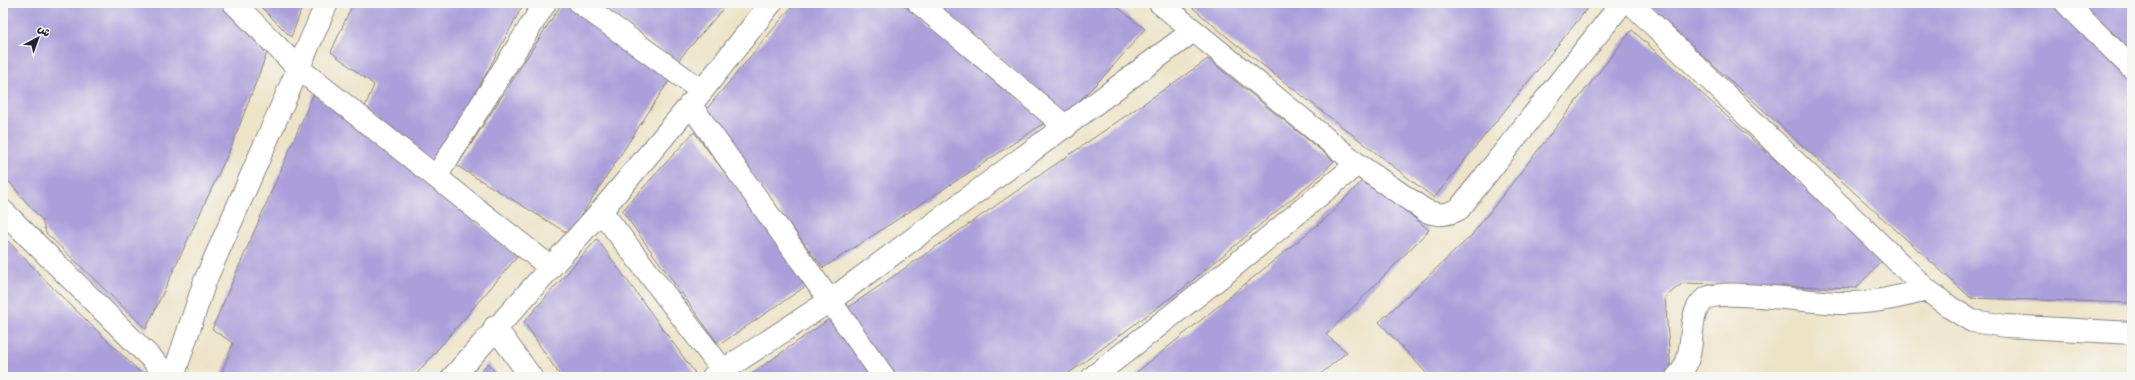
<svg xmlns="http://www.w3.org/2000/svg" width="2135" height="380" viewBox="0 0 2135 380" font-family="Dekko,'Playpen Sans Arabic',sans-serif">
<rect width="100%" height="100%" fill="#f6f6f2"/>
<filter id="ink" filterUnits="userSpaceOnUse"><feTurbulence type="fractalNoise" baseFrequency=".025" numOctaves="2"/><feDisplacementMap in="SourceGraphic" scale="8" xChannelSelector="R" yChannelSelector="G"/><feConvolveMatrix kernelMatrix="1 2 1 2 8 2 1 2 1" color-interpolation-filters="sRGB"/></filter>
<filter id="wash" filterUnits="userSpaceOnUse"><feTurbulence type="fractalNoise" baseFrequency=".012" numOctaves="4" result="noise"/><feDisplacementMap in="SourceGraphic" scale="16" xChannelSelector="R" yChannelSelector="G"/><feGaussianBlur stdDeviation="0.9" result="paint"/><feColorMatrix in="noise" values="0 0 0 0 0 0 0 0 0 0 0 0 0 0 0 0 0 1.4 0 .05"/><feComposite in="paint" operator="in"/></filter>
<g filter="url(#wash)">
<rect width="100%" height="100%" fill="#ede4c8"/>
<g id="blocks">
<!-- building -->
<path fill="#aa9fda" d="M3 3H220L267 53 232 145 146 329 46 233 42 220 9 182 3 187Z
M257 3H304L291 37Z
M353 3H524L437 165 364 109 374 85 331 52Z
M562 3H566L670 79 569 234 457 166Z
M599 3H728L677 62Z
M795 3H901L1046 122 823 268 704 112Z
M936 3H1112L1145 29 1107 73 1066 114Z
M1187 3H1592L1434 198 1233 42Z
M1649 3H2132V303L1971 298 1647 5Z
M1632 30 1884 259 1856 288 1683 283 1665 297 1671 373 1663 377H1430L1379 322 1470 237Z
M1208 59 1334 161 1323 173 1182 289 1064 377H892L843 311Z
M314 93 518 256 414 377H220L233 343 212 329Z
M694 132 809 284 719 345 622 211Z
M1365 178 1429 230 1326 335 1347 352 1317 377H1131L1325 219Z
M3 236 53 288 145 377H3Z
M597 239 695 373 690 377H561L524 322Z
M832 317 874 377H747Z
M488 363 499 377H477Z"/>
</g>
</g>
<g filter="url(#ink)">
<use href="#blocks" fill-opacity="0" stroke="#888382" stroke-width="1"/>
<g fill="none" stroke-linecap="round" stroke-linejoin="round">
<!-- minor casing -->
<g stroke="#888382" stroke-width="24">
<path id="minor" d="M234 3 298 68 550 267
M580 3 702 91
M919 3 1066 127
M1160 3 1357 164 1426 211C1439 216 1447 215 1459 209L1622 3
M1631 3 1927 290 1951 308 1972 321 2006 326 2132 333
M2066 3 2132 68
M690 104 884 377
M436 177 545 3
M3 211 170 377
M601 211 728 377
M495 327 531 377
M173 377 205 281 327 3
M453 377 601 211 702 91 771 3
M713 377 831 300 1193 31
M1093 377 1223 275 1357 164
M1677 377C1701 354 1682 313 1707 298 1726 288 1814 303 1840 303 1869 304 1899 297 1927 290"/>
</g>
<!-- minor -->
<use href="#minor" stroke="#fff" stroke-width="22"/>
</g>
</g>
<!-- margin -->
<rect width="2135" height="380" fill="none" stroke="#f6f6f2" stroke-width="16"/>
<!-- north arrow -->
<g transform="translate(38 38) rotate(41)" stroke="#f6f6f2" stroke-width="3" paint-order="stroke">
<path d="M0-3L7 15L0 10L-7 15Z" fill="#22223b"/>
<text y="-6" font-size="11" font-weight="bold" text-anchor="middle" fill="#22223b">ش</text>
</g>
</svg>
